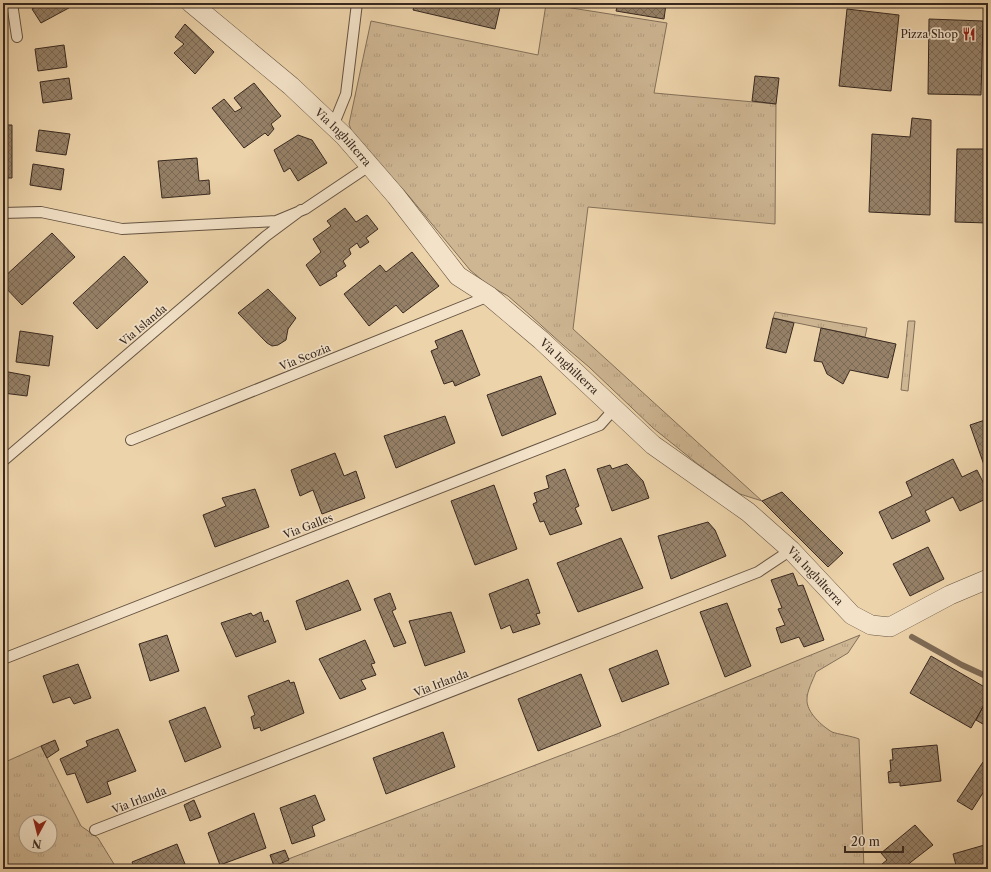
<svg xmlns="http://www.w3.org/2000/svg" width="991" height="872" viewBox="0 0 991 872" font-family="'Libre Caslon Text',serif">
<defs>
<pattern id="grass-tufts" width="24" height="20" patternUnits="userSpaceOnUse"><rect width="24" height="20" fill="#ceb693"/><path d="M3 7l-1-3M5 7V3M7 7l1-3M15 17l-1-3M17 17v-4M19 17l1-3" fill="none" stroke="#b29c7e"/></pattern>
<pattern id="building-cross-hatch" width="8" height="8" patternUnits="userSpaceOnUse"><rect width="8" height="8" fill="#968168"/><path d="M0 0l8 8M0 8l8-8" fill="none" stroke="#7b6a55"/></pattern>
</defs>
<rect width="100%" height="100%" fill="#edd3aa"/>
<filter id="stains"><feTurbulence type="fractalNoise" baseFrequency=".005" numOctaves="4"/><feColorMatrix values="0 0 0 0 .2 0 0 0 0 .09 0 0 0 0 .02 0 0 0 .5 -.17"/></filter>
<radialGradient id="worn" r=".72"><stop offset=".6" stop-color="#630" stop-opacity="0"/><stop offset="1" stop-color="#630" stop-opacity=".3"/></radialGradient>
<!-- grass -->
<path fill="url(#grass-tufts)" stroke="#83705a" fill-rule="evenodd" d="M546 4 667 23 654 93 776 104 775 224 588 207 573 329 762 501 740 494 699 465 653 428 589 367 563 345 531 316 508 296 488 285 470 270 408 195 353 135 349 124 371 21 538 55Z
M775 312 867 328 865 337 773 318Z
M908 321H915L908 391 901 390Z
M860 635 848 653 816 672C813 680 807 691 807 699 806 712 822 726 832 732 837 734 852 736 859 739L864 869H262L617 734Z
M41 746 81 826 98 838 117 869H3V763ZM26 822H50V846H26Z"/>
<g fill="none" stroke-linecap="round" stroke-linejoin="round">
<!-- stream -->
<path stroke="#7f6c57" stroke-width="6" d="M912 637 962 665 988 677"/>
</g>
<!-- building -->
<path fill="url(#building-cross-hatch)" stroke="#382920" d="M43 3H78L41 23 32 9Z
M415 3H501L495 29 413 10Z
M618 3 666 4 664 19 616 11Z
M847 9 899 15 891 91 839 86Z
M929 19 983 21 981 95 928 94Z
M185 24 214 52 195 74 174 53 184 44 175 37Z
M64 45 67 67 38 71 35 49Z
M755 76 779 78 776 104 752 101Z
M69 78 72 99 43 103 40 82Z
M254 83 281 116 271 124 274 129 268 136 265 133 244 148 212 108 224 99 235 112 242 108 234 98Z
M912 118 931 120 930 215 869 212 872 134 910 137Z
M3 125H12V178H3Z
M39 130 70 134 66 155 36 151Z
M298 135 312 140 327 163 298 181 290 168 284 172 274 150Z
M957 149H988V223L955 222Z
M197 158 199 181 209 180 210 194 162 198 158 161Z
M33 164 64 169 61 190 30 185Z
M345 208 356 222 367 215 378 229 366 238 369 242 360 248 357 243 349 249 351 254 343 261 346 266 336 273 337 276 320 286 306 265 321 252 313 239 331 226 327 221Z
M52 233 75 257 22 305 3 285V278Z
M412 252 439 286 403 313 396 305 369 326 344 294 380 265 386 272Z
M124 256 148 282 97 329 73 303Z
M268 289 296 318 288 329 286 340 278 345 272 346 267 343 238 313Z
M773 318 794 323 786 353 766 348Z
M821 328 896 344 888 378 850 370 843 384 827 374 822 362 814 361Z
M462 330 480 375 455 386 453 381 444 384 431 351 438 348 435 341Z
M20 331 53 336 49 366 16 362Z
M3 371 30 376 27 396 3 393Z
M541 376 556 414 502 436 487 395Z
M445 416 455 443 396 468 384 436Z
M988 419V463L984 465 970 425Z
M335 453 344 476 356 471 365 498 322 514 313 490 300 496 291 470Z
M953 459 962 477 977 470 988 492V498L960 511 953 497 925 511 930 521 892 539 879 512 912 496 906 482Z
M627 464 643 481 649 498 612 511 597 469 610 465 612 469Z
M565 469 579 506 575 508 582 524 550 535 544 521 540 522 533 504 537 502 534 493 549 488 546 476Z
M494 485 517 549 475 565 451 501Z
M255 489 269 527 215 547 203 515 226 506 222 498Z
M782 492 843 553 828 567 762 501Z
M708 522 715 530 726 556 671 579 658 536Z
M621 538 643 588 578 612 557 563Z
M928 547 944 579 910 596 893 564Z
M793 573 798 586 803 585 824 640 804 647 799 637 781 643 776 628 785 625 778 609 782 608 771 580Z
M528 579 540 613 536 614 540 624 513 633 510 625 501 629 489 594Z
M348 580 361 610 306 630 296 601Z
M390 593 396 609 392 611 406 643 394 647 374 599Z
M727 603 751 666 725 677 700 612Z
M261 612 264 622 268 620 276 642 236 657 221 623 251 613 253 616Z
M451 612 465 652 425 666 409 621Z
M167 635 179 671 150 681 139 644Z
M365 640 375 663 371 664 376 675 361 680 366 689 340 699 319 659Z
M657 650 669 684 622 702 609 669Z
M931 656 988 689V698L971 728 910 693Z
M78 664 91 698 74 704 70 697 53 703 43 676Z
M581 674 601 726 538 751 518 699Z
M289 680 290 683 294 682 304 713 261 731 260 727 254 729 251 717 255 715 248 696Z
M986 701 988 703V727L976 720Z
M205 707 221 747 185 762 169 721Z
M118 729 136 771 107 782 111 794 87 803 75 773 67 775 60 759 88 746 86 741Z
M443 732 455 767 386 794 373 758Z
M55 740 59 750 47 758 41 746Z
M937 745 941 781 900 786V782L889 783 888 772 891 771 890 760H893L892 749Z
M983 762 988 765V785L972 810 957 801Z
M315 795 325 820 312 826 315 836 292 844 280 808Z
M194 800 201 817 190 821 184 805Z
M254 813 266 848 220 865 208 833Z
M915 825 933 845 902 869H886L882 864 887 860 881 853Z
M177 844 187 869H135L132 862Z
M988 844V869H957L953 854Z
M285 850 289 860 274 866 270 855Z"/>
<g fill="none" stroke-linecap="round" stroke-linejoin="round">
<!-- lane casing -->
<g stroke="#655442" stroke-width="12">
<path id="lane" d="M12 3 17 37
M333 126 346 94 357 3
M3 213 41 212 122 229 276 221 305 209 369 166
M131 440 489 296
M3 461 266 236 301 210
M3 659 600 425 615 408
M95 830 758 572 791 550"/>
</g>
<!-- street casing -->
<g stroke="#655442" stroke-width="20">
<g id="street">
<path id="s1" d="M191 3 291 86 344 136 396 196 458 276 489 296 541 340 653 445 748 512 791 550 852 615 871 625 890 627 950 595 988 579"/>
</g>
</g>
<!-- lane -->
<use href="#lane" stroke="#f3e2c8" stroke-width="10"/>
<!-- street -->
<use href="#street" stroke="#f3e2c8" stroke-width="19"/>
</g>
<!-- icons -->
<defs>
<g id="restaurant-bare" transform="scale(1.08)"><path d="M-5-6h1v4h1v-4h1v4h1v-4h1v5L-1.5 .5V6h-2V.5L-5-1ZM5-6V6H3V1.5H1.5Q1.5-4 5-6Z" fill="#8f2418" stroke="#f3e2c8" stroke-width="2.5" paint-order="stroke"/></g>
</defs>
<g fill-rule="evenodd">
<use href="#restaurant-bare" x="969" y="34"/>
</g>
<g text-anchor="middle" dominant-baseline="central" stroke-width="3.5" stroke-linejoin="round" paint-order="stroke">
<!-- poi labels -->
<g font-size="11" fill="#382920" stroke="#f3e2c8" text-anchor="end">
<text x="958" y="34">Pizza Shop</text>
</g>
<!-- street labels -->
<g font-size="11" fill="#382920" stroke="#f3e2c8">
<text stroke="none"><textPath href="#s1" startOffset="203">Via Inghilterra</textPath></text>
<text transform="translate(143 325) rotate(-40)">Via Islanda</text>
<text transform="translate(305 357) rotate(-22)">Via Scozia</text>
<text stroke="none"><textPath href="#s1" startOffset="527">Via Inghilterra</textPath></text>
<text transform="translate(308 526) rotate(-21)">Via Galles</text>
<text stroke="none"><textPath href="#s1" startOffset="851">Via Inghilterra</textPath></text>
<text transform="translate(441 683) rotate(-21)">Via Irlanda</text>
<text transform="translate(139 800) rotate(-21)">Via Irlanda</text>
</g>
</g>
<!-- margin -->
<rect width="991" height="872" fill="none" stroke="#edd3aa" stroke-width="16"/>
<rect x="4" y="4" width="983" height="864" fill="none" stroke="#382920" stroke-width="2"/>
<rect x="8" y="8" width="975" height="856" fill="none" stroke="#382920"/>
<!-- north arrow -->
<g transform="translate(38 834) rotate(187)"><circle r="19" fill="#f3e2c8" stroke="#a89885"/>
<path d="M0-3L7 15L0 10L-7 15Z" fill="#8f2418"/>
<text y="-6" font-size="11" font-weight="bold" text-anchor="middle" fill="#382920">N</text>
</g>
<!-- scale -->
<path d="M845 846v6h58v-6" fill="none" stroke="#382920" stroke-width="2"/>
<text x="851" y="846" font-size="12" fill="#382920" stroke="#f3e2c8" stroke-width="3" paint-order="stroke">20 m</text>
<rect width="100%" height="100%" filter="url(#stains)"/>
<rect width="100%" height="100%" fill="url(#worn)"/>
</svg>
